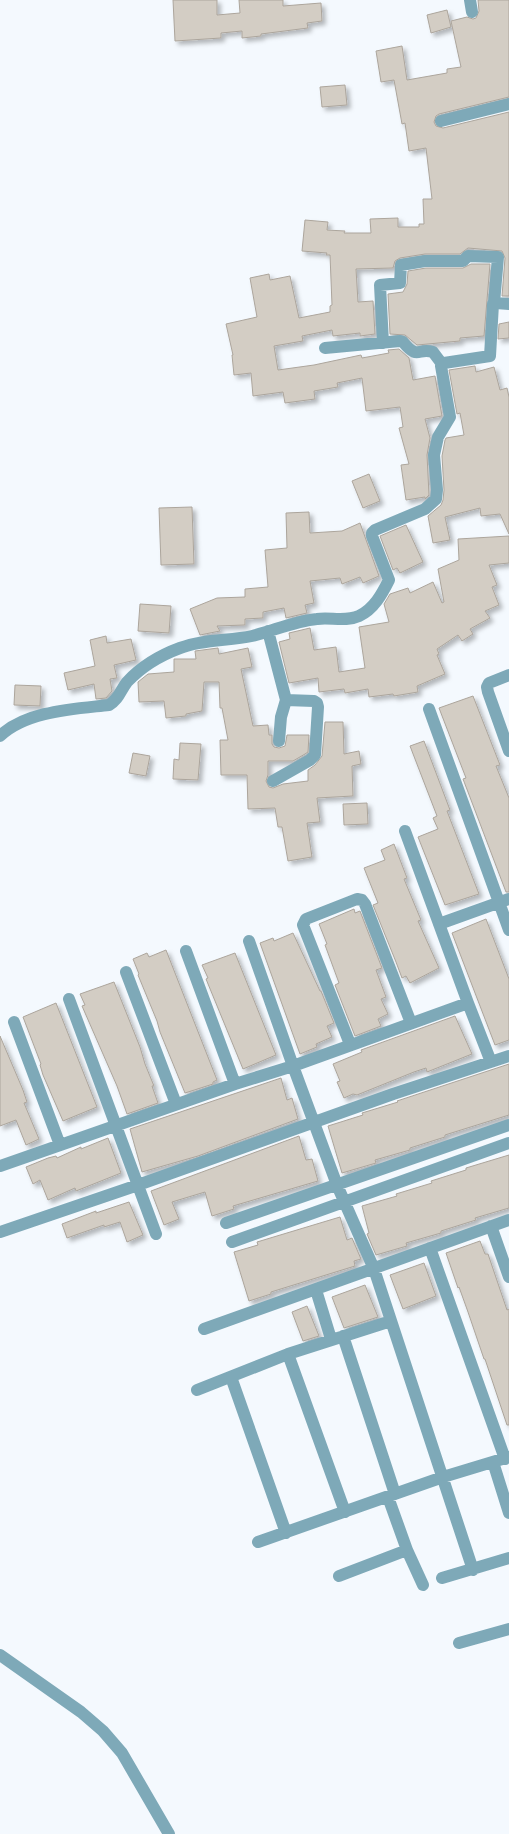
<svg xmlns="http://www.w3.org/2000/svg" width="509" height="1834" viewBox="0 0 509 1834" font-family="'Golos Text',sans-serif">
<defs>
<filter id="shadow"><feDropShadow dx="3.5" dy="3.5" stdDeviation="2" flood-color="#0004"/></filter>
</defs>
<rect width="100%" height="100%" fill="#f4f9fe"/>
<!-- building -->
<path fill="#d3cdc4" stroke="#aca59c" filter="url(#shadow)" d="M173 0H217V15L240 13 239 0H283V6L321 3 322 21 307 23 308 28 261 34V36L242 38V31L221 33V38L175 41Z
M478 0H509V97L439 114 436 116 434 122 436 126 443 128 509 112V296H502L505 258 502 251 468 248 460 254H425L400 258 395 261 393 268 356 269 358 302 373 301 375 334 360 336V333L333 336 332 330 302 336 303 341 274 346 278 370 314 365 361 355 362 358 389 353 388 350 399 349 409 358 413 380 435 376 442 416 425 419 430 438 427 455 429 495 425 499V497L406 500 401 465 409 464 399 428 403 427 400 407 366 411 362 378 337 383 338 387 314 391 315 399 285 403 283 392 253 396 251 373 234 375 232 355H233L226 324 257 317 250 278 269 274 270 280 290 276 299 318 330 312V306L332 305 330 255H326L327 253 302 251 305 220 328 222 327 230 345 231 344 233H371L370 219 398 218V227H419V224H424L423 199H432L426 148 409 151 405 123 402 124 394 80 381 82 376 51 402 46 407 80 447 73V69L461 67 451 21 467 17 473 19 476 18 479 11Z
M447 10 451 27 431 33 427 15Z
M345 85 347 105 322 107 320 87Z
M471 264H490L484 336 460 338V341L417 345 405 335 390 334 388 294 403 292 407 284 408 271 426 268H463Z
M509 322V338L498 339 499 324Z
M475 366 476 372 494 367 500 390 507 388 509 397V534L500 514 481 516 480 508 445 517 450 540 433 543 428 516 441 505 443 500 444 490 442 456 445 440 446 438 464 435 460 413 457 414 449 370Z
M369 474 380 501 363 508 352 481Z
M192 507 194 564 161 565 159 508Z
M309 512 310 533 342 531 360 523 379 576 363 583 360 577 342 584 340 578 310 581 314 603 305 605 307 613 286 618 284 608 263 612V618L245 619V625L217 626 220 631 200 635 190 609 217 598 245 597V589L268 587 265 550 287 548 286 513Z
M406 525 423 562 400 573 397 568 393 570 380 536Z
M509 536V563L489 565 497 585 492 587 499 605 485 611 490 618 470 629 473 634 462 641 458 635 437 649 439 654 437 655 445 674 417 686 418 692 394 696 393 694 369 697 368 689 345 693 344 689 319 692 318 678 289 683 279 642 290 639 289 633 310 628 314 650 336 647 339 672 365 668 359 627 389 622 384 604 390 594 408 588 410 593 433 582 442 603 444 602 438 569 459 560 458 539Z
M140 604 171 606 169 633 138 631Z
M106 636 107 643 131 639 136 660 114 665 117 678 110 679 112 691 106 698 96 699 94 684 68 690 64 673 95 666 90 640Z
M218 648 219 654 248 648 252 667 241 669 253 726 268 725 269 735H272V744L274 747 279 748 285 746 287 735H309L308 752 305 754 293 761H268V775L266 781 269 787 273 788 283 784 308 781V770L315 765 322 756 325 722H343L344 754 359 751 361 764 352 766 353 796 317 798 320 822 307 823 312 857 288 861 282 827H278L275 808 248 809 247 775H221L220 740H228L222 708H220L219 682H204L202 711 186 714V716L166 718 164 701 139 702 138 682 148 674 174 672V659H196L195 651Z
M15 685 41 686 40 706 14 705Z
M473 696 500 765 496 766 509 798V892H506L468 792 463 779 466 778 439 708Z
M424 741 450 810 447 811 479 894 445 905 418 837 438 829 433 818 437 816 410 746Z
M180 743 201 744 198 780 173 779 174 759 179 760Z
M133 753 150 756 146 776 129 773Z
M367 803 368 824 344 825 343 804Z
M394 844 407 878 404 879 421 920 418 921 439 968 410 983 406 976 402 978 396 962 373 905 378 903 364 868 385 860 381 850Z
M354 909 355 913 360 911 382 968 376 970 386 997 381 999 388 1014 378 1019 381 1026 355 1036 335 985 339 983 325 945 327 944 319 924Z
M486 919 509 979V1040L495 1045 452 933Z
M293 933 320 991H321L334 1023 327 1026 332 1037 316 1044 317 1047 300 1054 260 943 273 938 274 941Z
M166 950 217 1080 213 1082V1084L185 1093 160 1032 157 1021 138 975 139 974 133 959 147 953 149 957Z
M235 953 276 1055 243 1069 206 979 208 978 202 965Z
M114 982 140 1047 145 1064 154 1086H152L158 1103 127 1114 117 1086 82 1006 85 1005 80 994Z
M56 1003 97 1107 63 1121 43 1075 40 1065 41 1064 23 1017Z
M455 1016 472 1054 427 1072 426 1068 414 1072 357 1095 353 1094 344 1098 337 1082 340 1081 333 1064 362 1052 361 1050Z
M0 1036 23 1090 27 1102 24 1103 39 1139 26 1145 16 1120 0 1126Z
M509 1064V1115L445 1135V1137L410 1148V1150L375 1160 376 1163 342 1173 328 1126 363 1115 362 1113 398 1102 397 1101Z
M281 1078 287 1100 292 1098 298 1119 198 1156 142 1172 130 1129Z
M299 1136 306 1160 312 1159 318 1181 233 1206 234 1209 212 1216 205 1192 172 1202 179 1219 164 1225 151 1191Z
M108 1138 121 1173 76 1191 75 1188 48 1200 40 1180 33 1184 26 1167 48 1158 56 1156 57 1158 81 1147V1149Z
M509 1155V1208L475 1218 476 1220 441 1231V1233L406 1243 407 1246 376 1255 367 1234 369 1233 362 1206 397 1196 396 1194 432 1183 431 1181 466 1170V1168Z
M129 1202 143 1235 127 1242 120 1222 104 1227V1225L67 1238 62 1224 96 1211V1213Z
M340 1217 347 1240 352 1238 361 1259 354 1261 355 1266 271 1292V1294L249 1301 234 1252 258 1245 257 1242Z
M480 1241 485 1254H488L507 1310 509 1309V1425H507L485 1359H484L468 1312 459 1287 458 1288 446 1253Z
M424 1263 436 1296 403 1309 390 1275Z
M365 1285 378 1317 344 1328 332 1297Z
M307 1306 319 1336 303 1341 292 1312Z"/>
<g fill="none" stroke-linecap="round" stroke-linejoin="round">
<!-- street -->
<path stroke="#7ea9b8" stroke-width="12" d="M470 0 472 12
M441 121 509 104
M383 343 380 285 400 283 401 265 425 261H463L468 256 498 257 494 303
M325 348 400 341 403 342C419 361 417 347 433 352L442 364
M268 631 286 700 281 717 279 741
M509 675 489 683 487 687 488 692 509 751
M429 709 509 930
M0 736C26 711 74 709 109 705 119 699 120 691 127 682 141 667 161 655 180 648 203 639 229 641 252 636 273 631 295 621 317 619 330 617 346 622 359 616 374 609 382 594 389 580L372 536V533L375 530 425 509 436 499 437 490 434 455 438 437 450 417 441 366 444 363 490 356 493 304 496 303 509 304
M273 781 310 760 315 755 318 707 317 703 314 701 286 700
M405 831 468 1003 491 1062
M439 924 509 899
M249 941 293 1066 337 1185 374 1269 473 1570
M186 951 235 1084
M126 972 176 1104
M69 999 156 1234
M14 1022 60 1145
M350 1044 303 925 306 919 357 899 362 900 365 904 411 1023
M0 1166 235 1084 293 1066 468 1003
M226 1223 509 1125
M491 1226 509 1277
M0 1232 138 1185 393 1094 509 1056
M232 1242 509 1143
M430 1248 505 1459
M316 1290 331 1339
M204 1329 509 1220
M343 1336 395 1494
M288 1354 345 1512
M231 1377 286 1533
M197 1390 288 1354 391 1321
M493 1462 509 1513
M388 1497 407 1550 423 1585
M258 1542 443 1477 509 1457
M339 1576 407 1550
M442 1578 509 1558
M459 1643 509 1629
M0 1655 81 1712 103 1731 122 1753 169 1834"/>
</g>
</svg>
